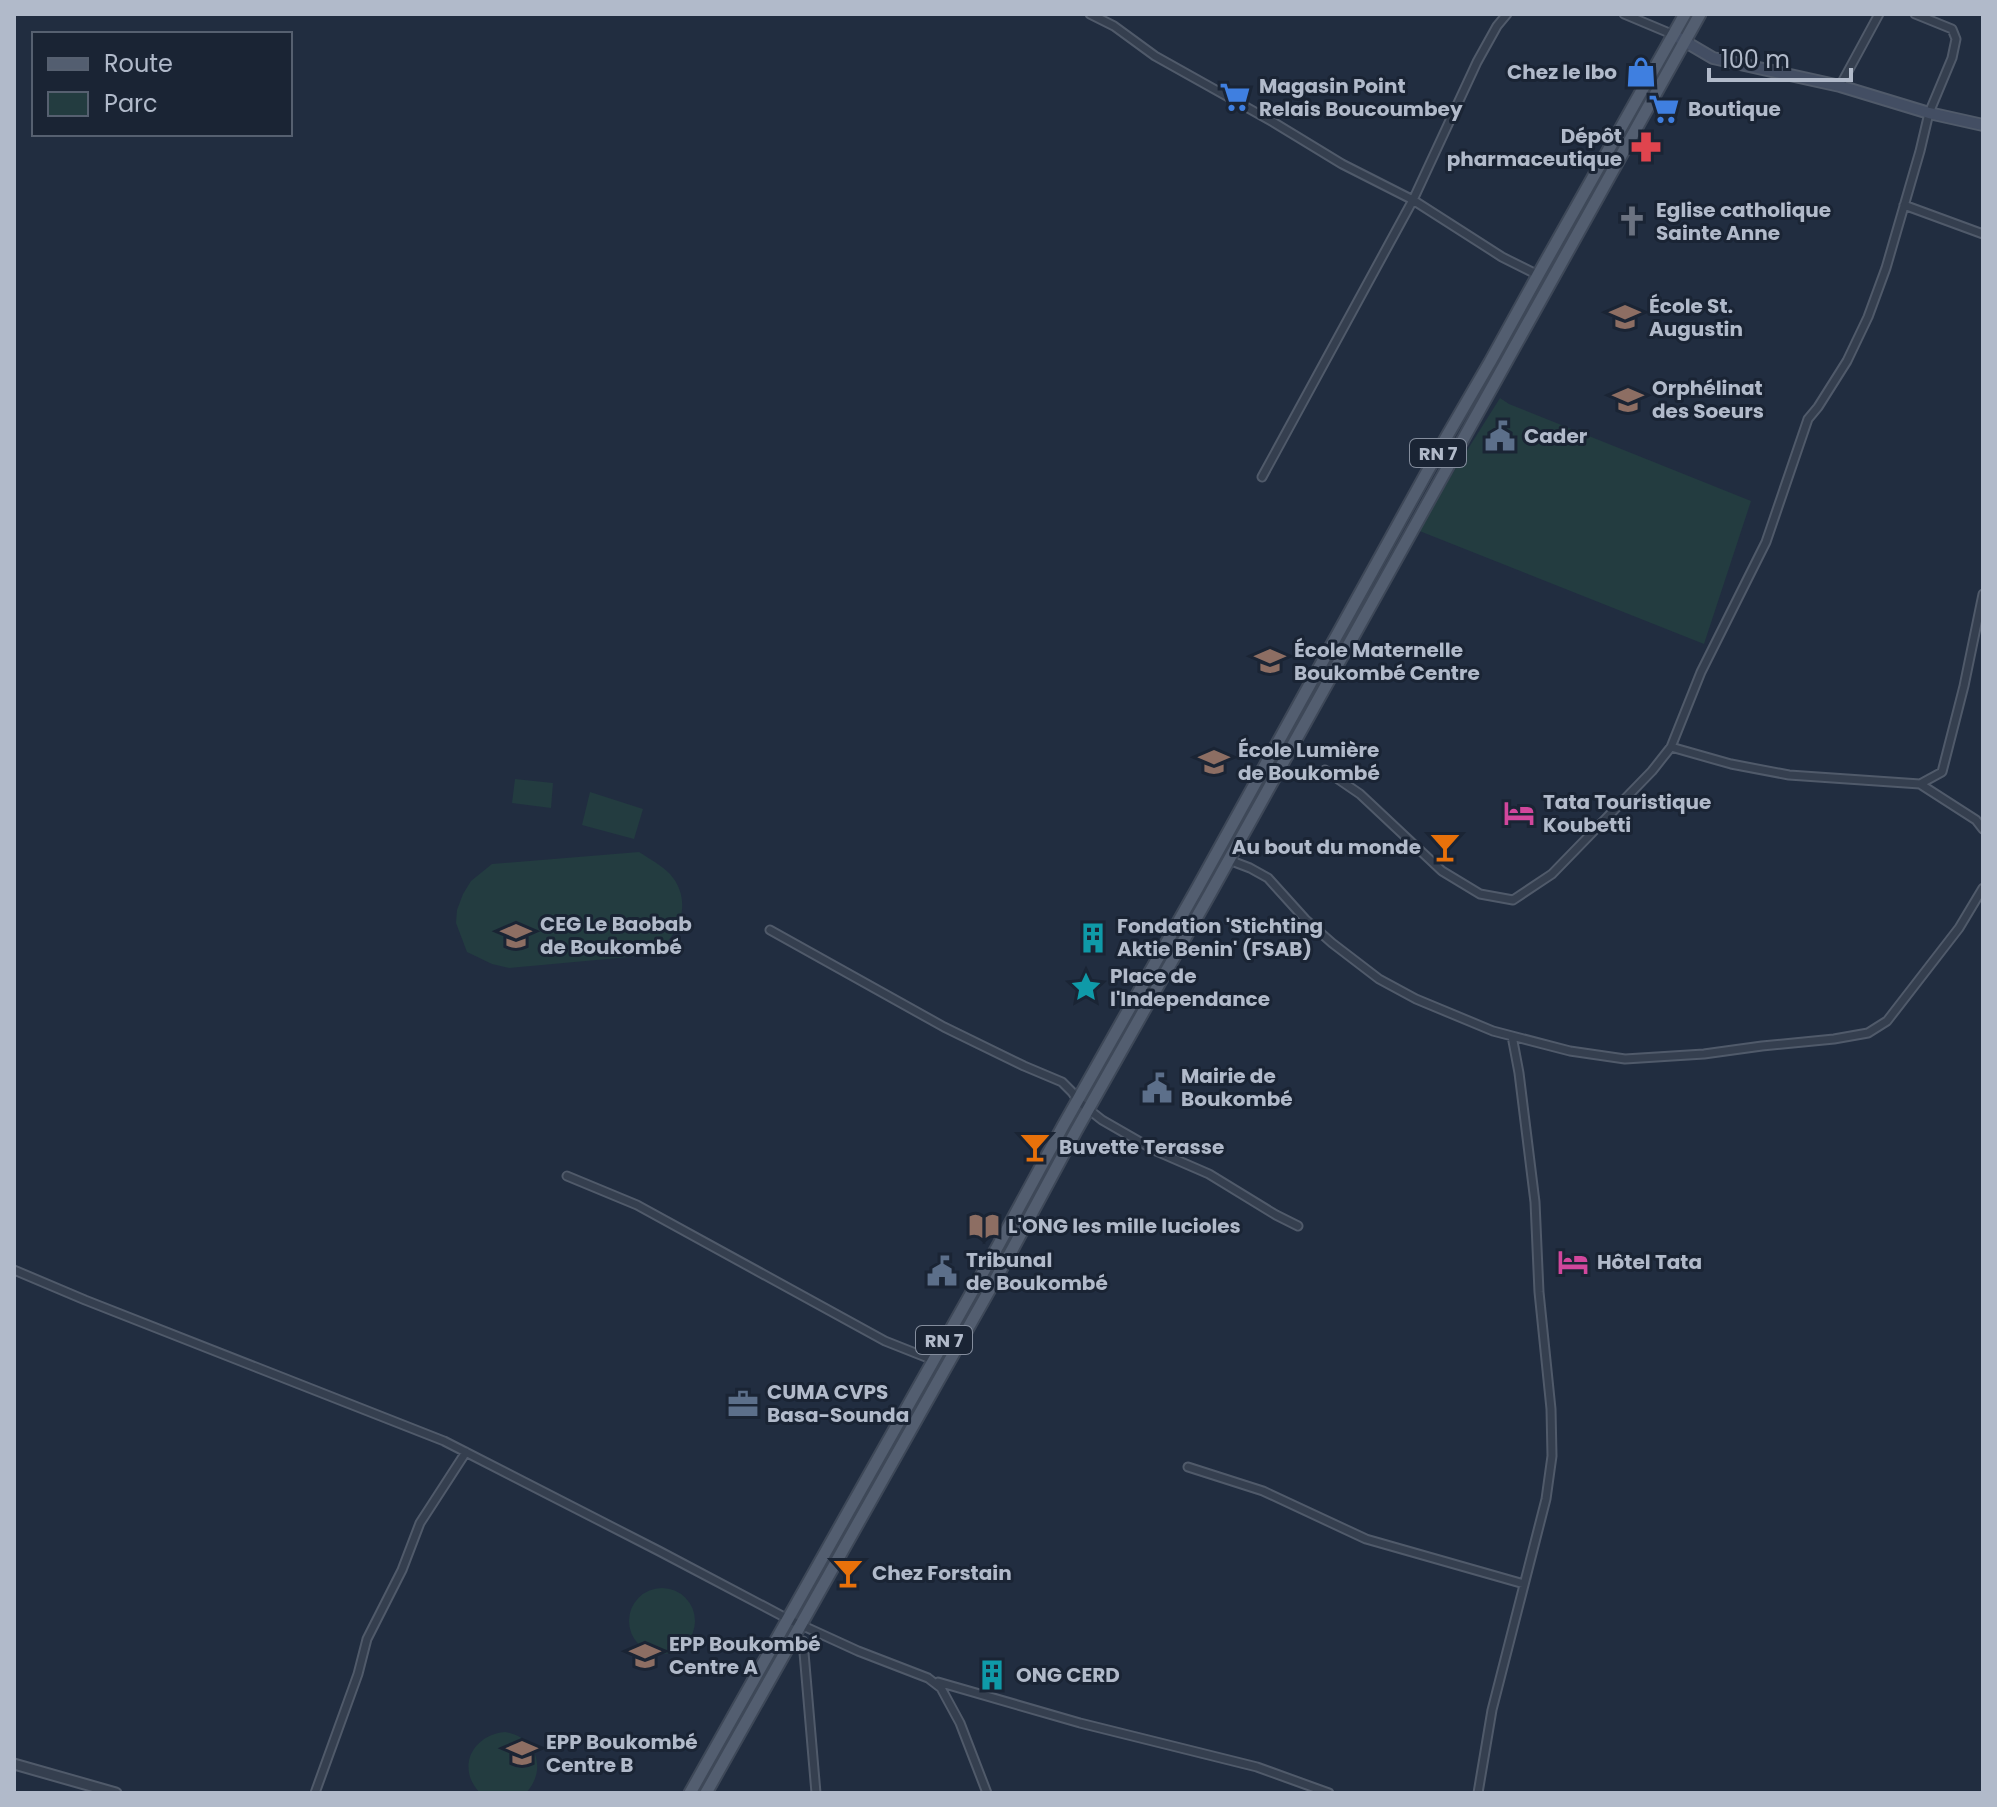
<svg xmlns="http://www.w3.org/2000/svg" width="1997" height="1807" viewBox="0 0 1997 1807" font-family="Poppins,sans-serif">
<rect width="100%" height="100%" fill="#212d40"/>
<!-- green -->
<path fill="#233c40" d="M1500 398 1509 404 1751 501 1704 644 1417 530Z
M515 779 553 783 551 808 512 803Z
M590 792 643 809 634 839 582 825Z
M639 852C650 859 661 865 670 874 694 901 680 938 651 955L509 968 492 964 467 952 456 923 457 910 463 894 471 881 492 864Z
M629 1621a33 33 0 1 1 66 0a33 33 0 1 1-66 0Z
M505 1732C536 1737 548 1769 526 1793H480C456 1768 472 1735 505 1732Z"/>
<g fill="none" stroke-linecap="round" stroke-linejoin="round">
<!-- minor casing -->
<g stroke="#505a6a" stroke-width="11">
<path id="minor" d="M1090 14 1114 26 1155 56 1273 122 1342 164 1413 200 1502 257 1538 275
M1624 14 1674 35
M1840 86 1879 14
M1904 205 1983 234
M1262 477 1413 200 1477 62 1497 26 1507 14
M1671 747 1731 764 1789 775 1920 784 1942 772 1964 686 1983 594
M1325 770 1360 794 1442 871 1480 894 1513 900 1552 874 1652 771 1671 747 1701 672 1766 542 1808 419 1818 407 1847 361 1868 317 1886 268 1920 151 1929 113 1952 58 1956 39 1952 29 1915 14
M1920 784 1976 820 1983 829
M1229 860 1250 868 1268 878 1305 919 1332 943 1379 979 1416 999 1493 1031 1570 1051 1625 1059 1704 1054 1762 1046 1834 1039 1868 1033 1887 1021 1959 928 1983 888
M770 930 944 1027 1024 1066 1062 1082 1072 1092 1078 1101 1102 1120 1156 1151 1209 1174 1276 1215 1298 1226
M567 1176 637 1205 885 1341 933 1360
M14 1270 85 1300 444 1441 659 1551 788 1619 858 1651 928 1678 941 1688 960 1723 987 1793
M1188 1467 1263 1491 1366 1539 1524 1584
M803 1641 816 1793
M938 1682 1080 1723 1257 1767 1329 1793
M315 1793 358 1674 367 1639 402 1570 420 1523 466 1452
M1478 1793 1492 1710 1546 1499 1552 1456 1551 1409 1539 1292 1535 1202 1519 1073 1512 1036"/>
</g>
<!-- tertiary casing -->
<g stroke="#505a6a" stroke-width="13">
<path id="tertiary" d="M14 1764 116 1793"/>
</g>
<!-- secondary casing -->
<g stroke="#505a6a" stroke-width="14">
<path id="secondary" d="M1679 38 1713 58 1840 86 1929 113 1983 125"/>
</g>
<!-- primary casing -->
<g stroke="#3e4858" stroke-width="15">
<path id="primary" d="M690 1793 999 1244 1063 1126 1198 887 1447 436 1490 362 1538 275 1685 14
M706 1793 1012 1250 1076 1131 1211 892 1700 14"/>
</g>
<!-- minor -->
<use href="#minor" stroke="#353f4f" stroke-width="7"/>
<!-- tertiary -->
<use href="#tertiary" stroke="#353f4f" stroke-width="9"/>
<!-- secondary -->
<use href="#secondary" stroke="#434e63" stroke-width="10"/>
<!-- primary -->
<use href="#primary" stroke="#535e70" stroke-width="11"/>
</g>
<!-- icons -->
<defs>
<g id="shop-bare" transform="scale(2.4)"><path d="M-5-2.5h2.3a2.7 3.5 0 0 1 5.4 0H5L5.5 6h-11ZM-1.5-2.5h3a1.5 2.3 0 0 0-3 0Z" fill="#3f7fe0" stroke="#1a2434" stroke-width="2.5" paint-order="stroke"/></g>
<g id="supermarket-bare" transform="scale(2.4)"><path d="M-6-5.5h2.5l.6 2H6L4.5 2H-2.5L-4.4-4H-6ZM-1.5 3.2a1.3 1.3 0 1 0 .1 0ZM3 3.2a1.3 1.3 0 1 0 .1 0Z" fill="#3f7fe0" stroke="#1a2434" stroke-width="2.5" paint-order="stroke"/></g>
<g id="pharmacy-bare" transform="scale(2.4)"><path d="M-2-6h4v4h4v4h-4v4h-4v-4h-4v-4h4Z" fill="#e0444e" stroke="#1a2434" stroke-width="2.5" paint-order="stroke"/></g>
<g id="church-bare" transform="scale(2.4)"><path d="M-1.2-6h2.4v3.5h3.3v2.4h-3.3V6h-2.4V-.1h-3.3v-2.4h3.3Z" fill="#6b7280" stroke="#1a2434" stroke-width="2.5" paint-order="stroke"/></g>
<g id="school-bare" transform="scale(2.4)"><path d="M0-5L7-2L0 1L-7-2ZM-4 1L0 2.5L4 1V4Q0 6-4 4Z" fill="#8d6e63" stroke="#1a2434" stroke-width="2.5" paint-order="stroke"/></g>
<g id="civic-bare" transform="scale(2.4)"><path d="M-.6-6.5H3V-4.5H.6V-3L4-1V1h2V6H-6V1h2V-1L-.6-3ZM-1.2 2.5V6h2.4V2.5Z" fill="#5c6f8a" stroke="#1a2434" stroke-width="2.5" paint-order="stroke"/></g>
<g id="hotel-bare" transform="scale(2.4)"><path d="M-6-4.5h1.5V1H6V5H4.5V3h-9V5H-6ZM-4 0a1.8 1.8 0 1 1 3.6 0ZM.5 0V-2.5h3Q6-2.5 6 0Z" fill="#d1479c" stroke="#1a2434" stroke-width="2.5" paint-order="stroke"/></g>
<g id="bar-bare" transform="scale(2.4)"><path d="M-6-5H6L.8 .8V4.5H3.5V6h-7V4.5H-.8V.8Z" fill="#e8710a" stroke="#1a2434" stroke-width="2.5" paint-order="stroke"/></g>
<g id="building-bare" transform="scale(2.4)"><path d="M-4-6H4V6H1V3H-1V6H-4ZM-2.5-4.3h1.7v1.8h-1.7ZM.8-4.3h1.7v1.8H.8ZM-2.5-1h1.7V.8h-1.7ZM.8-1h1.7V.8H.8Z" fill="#0f9aa8" stroke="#1a2434" stroke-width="2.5" paint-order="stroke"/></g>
<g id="sight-bare" transform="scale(2.4)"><path d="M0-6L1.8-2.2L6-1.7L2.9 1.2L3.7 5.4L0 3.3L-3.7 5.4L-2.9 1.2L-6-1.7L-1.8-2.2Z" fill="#0f9aa8" stroke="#1a2434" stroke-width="2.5" paint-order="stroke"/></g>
<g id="library-bare" transform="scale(2.4)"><path d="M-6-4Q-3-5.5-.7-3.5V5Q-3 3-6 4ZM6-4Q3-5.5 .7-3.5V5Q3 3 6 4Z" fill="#8d6e63" stroke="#1a2434" stroke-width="2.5" paint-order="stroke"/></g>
<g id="office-bare" transform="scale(2.4)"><path d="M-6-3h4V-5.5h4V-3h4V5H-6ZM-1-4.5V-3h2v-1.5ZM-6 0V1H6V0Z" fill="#5c6f8a" stroke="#1a2434" stroke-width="2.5" paint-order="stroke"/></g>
</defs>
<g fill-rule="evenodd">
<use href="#shop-bare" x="1641" y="72"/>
<use href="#supermarket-bare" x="1235" y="97"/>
<use href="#supermarket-bare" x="1664" y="109"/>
<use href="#pharmacy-bare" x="1646" y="147"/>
<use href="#church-bare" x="1632" y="221"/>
<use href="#school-bare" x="1625" y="317"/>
<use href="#school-bare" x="1628" y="400"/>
<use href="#civic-bare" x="1500" y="436"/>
<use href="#school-bare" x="1270" y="661"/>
<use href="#school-bare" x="1214" y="762"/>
<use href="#hotel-bare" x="1519" y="813"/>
<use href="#bar-bare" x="1445" y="847"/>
<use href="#school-bare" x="516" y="936"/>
<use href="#building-bare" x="1093" y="938"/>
<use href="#sight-bare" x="1086" y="987"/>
<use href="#civic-bare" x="1157" y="1088"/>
<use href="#bar-bare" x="1035" y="1147"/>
<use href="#library-bare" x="984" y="1226"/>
<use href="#hotel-bare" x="1573" y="1262"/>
<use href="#civic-bare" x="942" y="1271"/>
<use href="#office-bare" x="743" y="1404"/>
<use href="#bar-bare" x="848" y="1573"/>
<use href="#school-bare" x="645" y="1656"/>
<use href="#building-bare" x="992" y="1675"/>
<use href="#school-bare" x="522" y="1753"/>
</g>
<g text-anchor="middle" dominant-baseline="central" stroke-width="6" stroke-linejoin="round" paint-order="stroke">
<!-- shield labels -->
<g fill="#1a2434" stroke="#848d9d" stroke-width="2">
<rect x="1410" y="439" width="56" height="28" rx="6"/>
<rect x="916" y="1326" width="56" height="28" rx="6"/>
</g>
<g font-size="18" font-weight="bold" fill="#b1baca">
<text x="1438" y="453">RN 7</text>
<text x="944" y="1340">RN 7</text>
</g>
<!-- poi labels -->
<g font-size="20" font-weight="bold" fill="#b1baca" stroke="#1a2434" text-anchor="start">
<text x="1617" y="72" text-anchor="end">Chez le Ibo</text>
<text x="1259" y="86">Magasin Point<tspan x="1259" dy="23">Relais Boucoumbey</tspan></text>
<text x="1688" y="109">Boutique</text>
<text x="1622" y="136" text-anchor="end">Dépôt<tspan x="1622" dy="23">pharmaceutique</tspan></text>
<text x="1656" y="210">Eglise catholique<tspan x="1656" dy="23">Sainte Anne</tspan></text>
<text x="1649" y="306">École St.<tspan x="1649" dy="23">Augustin</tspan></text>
<text x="1652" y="388">Orphélinat<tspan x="1652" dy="23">des Soeurs</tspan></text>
<text x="1524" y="436">Cader</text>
<text x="1294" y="650">École Maternelle<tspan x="1294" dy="23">Boukombé Centre</tspan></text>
<text x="1238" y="750">École Lumière<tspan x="1238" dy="23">de Boukombé</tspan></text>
<text x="1543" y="802">Tata Touristique<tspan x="1543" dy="23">Koubetti</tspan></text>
<text x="1421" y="847" text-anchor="end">Au bout du monde</text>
<text x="540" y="924">CEG Le Baobab<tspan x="540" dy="23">de Boukombé</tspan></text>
<text x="1117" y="926">Fondation 'Stichting<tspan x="1117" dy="23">Aktie Benin' (FSAB)</tspan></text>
<text x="1110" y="976">Place de<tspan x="1110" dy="23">l'Independance</tspan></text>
<text x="1181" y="1076">Mairie de<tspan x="1181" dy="23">Boukombé</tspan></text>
<text x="1059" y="1147">Buvette Terasse</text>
<text x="1008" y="1226">L'ONG les mille lucioles</text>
<text x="966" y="1260">Tribunal<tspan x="966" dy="23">de Boukombé</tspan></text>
<text x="1597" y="1262">Hôtel Tata</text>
<text x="767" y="1392">CUMA CVPS<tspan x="767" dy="23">Basa-Sounda</tspan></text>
<text x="872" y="1573">Chez Forstain</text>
<text x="669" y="1644">EPP Boukombé<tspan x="669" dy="23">Centre A</tspan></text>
<text x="1016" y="1675">ONG CERD</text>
<text x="546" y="1742">EPP Boukombé<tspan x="546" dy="23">Centre B</tspan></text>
</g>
</g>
<!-- border -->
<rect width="1997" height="1807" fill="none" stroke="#b1baca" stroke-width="32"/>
<!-- legend -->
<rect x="32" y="32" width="260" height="104" fill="#1a2434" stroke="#566070" stroke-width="2"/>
<rect x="48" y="58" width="40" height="12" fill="#535e70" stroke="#566070" stroke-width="2"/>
<text x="104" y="72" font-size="24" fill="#b1baca">Route</text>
<rect x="48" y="92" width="40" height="24" fill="#233c40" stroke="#566070" stroke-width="2"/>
<text x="104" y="112" font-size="24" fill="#b1baca">Parc</text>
<!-- scale -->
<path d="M1709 68v12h142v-12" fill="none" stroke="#b1baca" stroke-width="4"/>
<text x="1721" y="68" font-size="24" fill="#b1baca" stroke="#1a2434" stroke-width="6" paint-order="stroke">100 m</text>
</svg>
